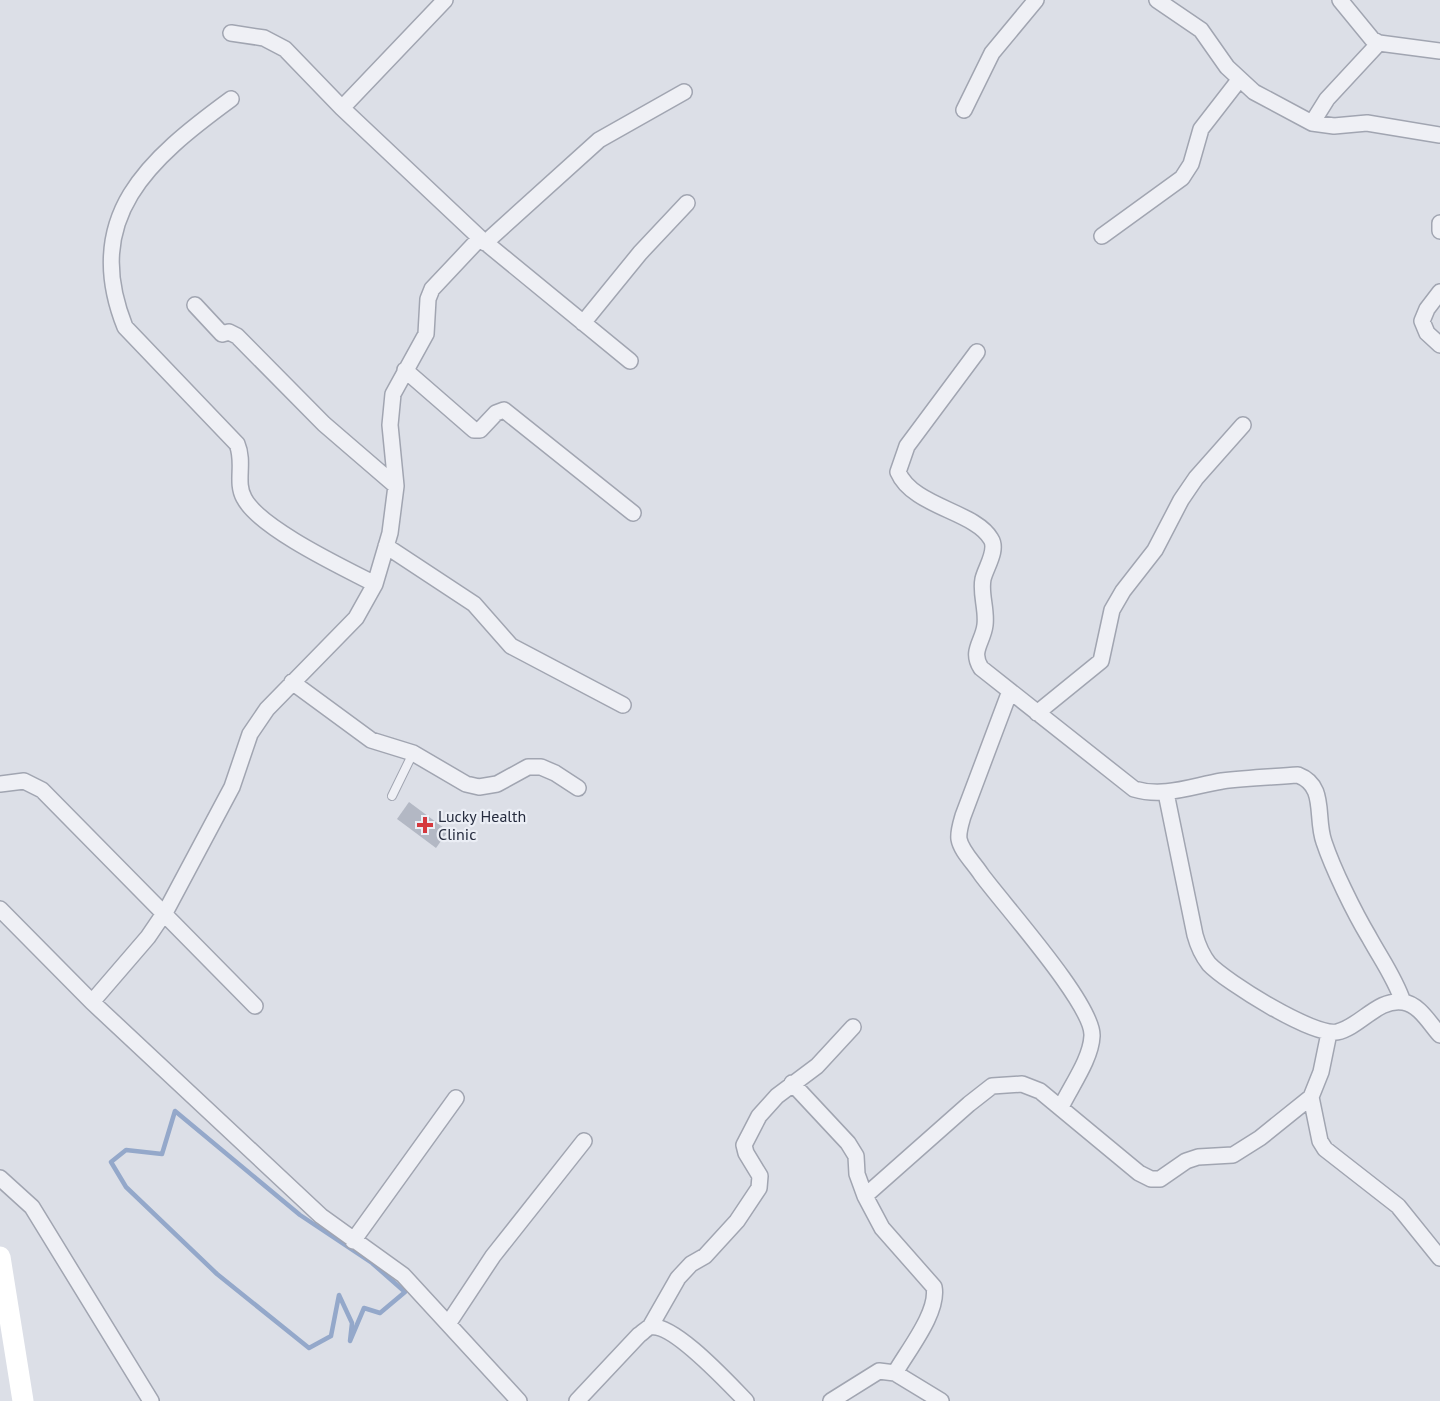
<svg xmlns="http://www.w3.org/2000/svg" width="1440" height="1401" viewBox="0 0 1440 1401" font-family="'PT Sans',sans-serif">
<rect width="100%" height="100%" fill="#dcdfe7"/>
<g fill="none" stroke-linecap="round" stroke-linejoin="round">
<!-- stream -->
<path stroke="#94a8ca" stroke-width="4.5" d="M175 1111 300 1215 372 1263 405 1292 380 1313 364 1308 350 1341 352 1323 339 1295 331 1336 309 1348 217 1274 126 1187 111 1162 126 1150 162 1154Z"/>
</g>
<!-- building -->
<path fill="#b3b8c4" d="M409 802 448 831 436 848 397 819Z"/>
<g fill="none" stroke-linecap="round" stroke-linejoin="round">
<!-- service casing -->
<g stroke="#a1a5b1" stroke-width="10">
<path id="service" d="M392 796 413 753"/>
</g>
<!-- minor casing -->
<g stroke="#a1a5b1" stroke-width="18">
<path id="minor" d="M1157 0 1201 30 1227 67 1254 92 1312 123 1334 126 1367 123 1440 135
M1340 0 1372 39 1379 43 1440 51
M231 33 264 38 285 49 342 108 480 238 630 361
M231 99C149 159 81 217 125 327L237 444C245 463 235 482 244 498 259 528 344 568 375 584
M342 108 445 0
M964 110 992 53 1036 0
M1312 123 1327 99 1379 43
M1440 223V231
M1102 236 1182 178 1191 164 1201 129 1239 80
M485 243 599 140 684 92
M1440 292 1427 309 1422 321 1427 333 1440 345
M195 305 222 334 229 332 237 336 324 424 396 486
M583 323 640 253 687 203
M977 352 907 446 898 472C913 507 975 511 991 539 998 550 986 567 983 579 980 594 987 609 985 625 983 642 970 651 981 668L1134 789C1164 798 1192 786 1222 781 1247 778 1273 777 1298 775 1327 786 1315 817 1324 842 1333 869 1354 912 1369 937 1381 959 1395 978 1403 1002
M405 370 474 430H480L496 413 504 410 633 513
M386 546 474 604 511 646 623 705
M292 682 371 740 413 753 466 784 479 787 497 784 528 767H541L555 773 578 788
M1010 691 963 816C961 823 958 832 959 839 961 851 974 863 981 874 1002 903 1094 1005 1092 1036 1091 1059 1071 1086 1061 1107
M1037 713 1101 661 1112 610 1123 591 1155 550 1181 500 1196 478 1243 425
M0 784 24 781 42 790 255 1006
M1166 793 1195 935C1198 946 1202 955 1209 964 1226 982 1314 1037 1337 1032 1360 1027 1378 998 1403 1002 1419 1004 1430 1024 1440 1035
M0 909 92 1002 321 1216 403 1275 519 1401
M92 1002 148 937 167 909 232 787 250 734 267 709 356 618 375 584 390 533 396 486 390 425 393 394 426 334 428 299 432 289 480 238
M792 1083 848 1143 856 1156 857 1174 865 1196 882 1228 934 1287C939 1312 908 1350 895 1373
M1311 1097 1320 1141 1325 1149 1398 1206 1440 1258
M0 1178 32 1207 151 1401
M865 1196 969 1104 992 1086 1022 1084 1040 1091 1139 1173 1151 1179H1160L1186 1161 1198 1157 1233 1155 1260 1138 1311 1097 1321 1072 1329 1033
M353 1241 456 1098
M448 1324 493 1256 584 1141
M650 1327 678 1278 691 1264 705 1256 737 1221 759 1188 760 1176 746 1153 744 1145 759 1116 777 1096 817 1066 853 1027
M577 1401 639 1335C642 1333 647 1328 650 1327 673 1322 730 1385 746 1401
M831 1401 879 1371 895 1373 941 1401"/>
</g>
<!-- service -->
<use href="#service" stroke="#eff0f5" stroke-width="8"/>
<!-- minor -->
<use href="#minor" stroke="#eff0f5" stroke-width="15"/>
<!-- secondary -->
<path stroke="#fff" stroke-width="21" d="M0 1257 23 1401"/>
</g>
<!-- markers -->
<path fill="#d5383e" stroke="#ebeef5" stroke-width="2" d="M422 816h6v6h6v6h-6v6h-6v-6h-6v-6h6z"/>
<g text-anchor="middle" dominant-baseline="central" stroke-width="4.5" stroke-linejoin="round" paint-order="stroke">
<!-- poi labels -->
<g font-size="16" fill="#252b3e" stroke="#ebeef5" text-anchor="start">
<text x="438" y="816">Lucky Health<tspan x="438" dy="18">Clinic</tspan></text>
</g>
</g>
</svg>
